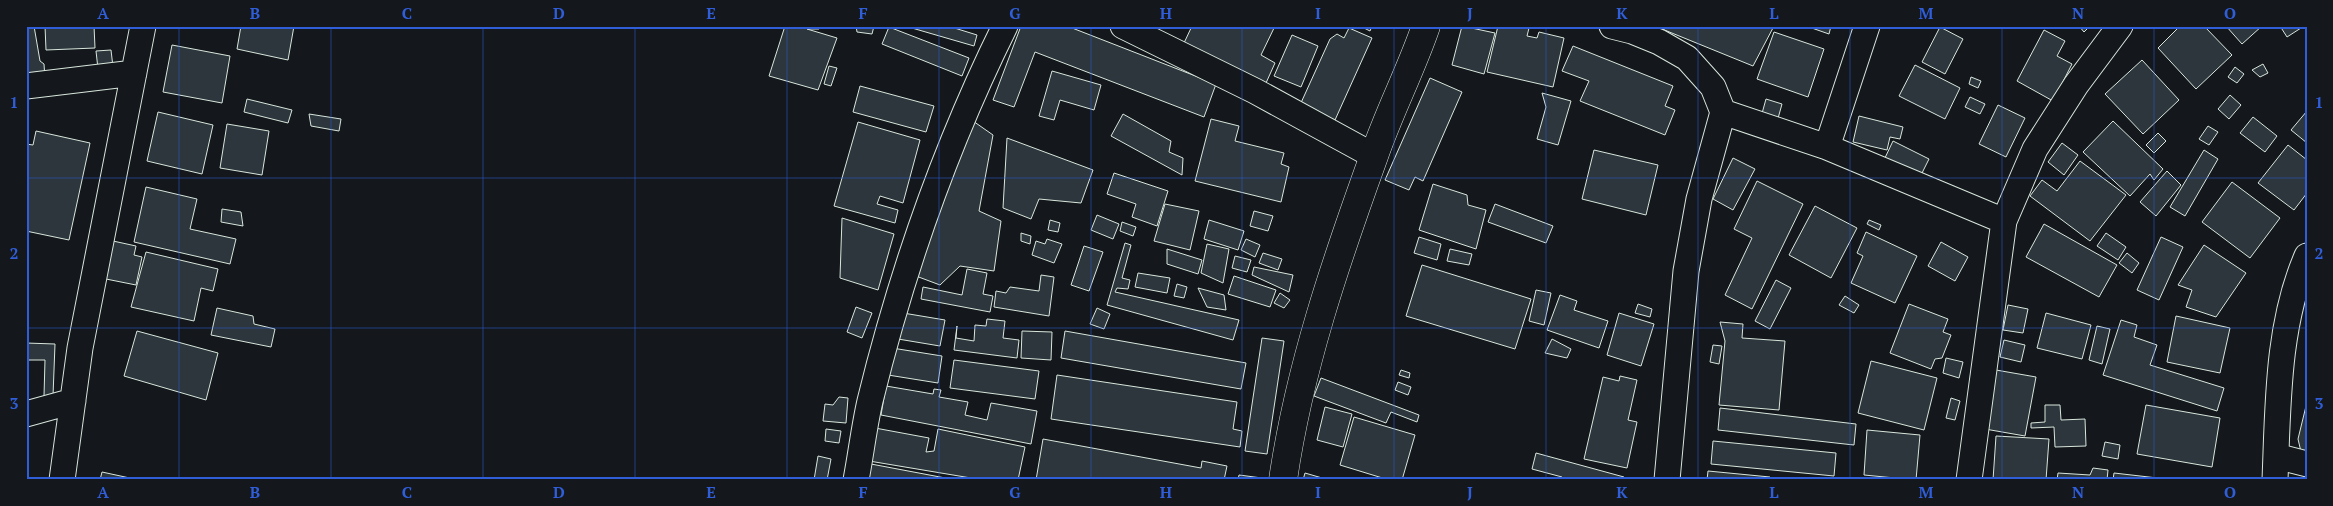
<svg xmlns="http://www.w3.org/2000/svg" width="2333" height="506" viewBox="0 0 2333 506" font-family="'PT Serif',serif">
<rect width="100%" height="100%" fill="#14181c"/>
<!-- building -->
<path fill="#2c363c" stroke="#d8e6dc" d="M26 26H34L40 61 44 64 45 79 26 80Z
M45 26H94L95 48 46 50Z
M241 26H294L288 60 237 49Z
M785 26H821L819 29H807L837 38 818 90 769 76Z
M856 26H874L872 34 857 32Z
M905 26H948L977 35 974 46Z
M1021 26H1067L1216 84 1204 117 1035 52 1014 107 993 100Z
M1192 26H1275L1261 55 1275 63 1266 83 1184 43Z
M1360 26H1372L1370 31Z
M1462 26 1495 33 1484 74 1452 65Z
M1498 26 1529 28 1527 36 1537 38 1539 32 1564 38 1553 87 1487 72Z
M1663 26H1774L1753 66 1662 29Z
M1806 26H1831L1829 34Z
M2079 26H2090L2084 32Z
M2180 26H2204L2232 55 2196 89 2158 48Z
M2226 26H2262L2242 44Z
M2280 26H2300L2301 28 2287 37Z
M889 27 969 58 962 76 882 44Z
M1940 27 1963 39 1945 74 1922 62Z
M1349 28 1372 38 1335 120 1300 105 1330 39 1337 34 1344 38Z
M2044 30 2065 41 2057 56 2072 64 2053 101 2017 81Z
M1774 32 1824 49 1808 97 1757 79Z
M1292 35 1318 46 1301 87 1274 76Z
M172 45 230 56 222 103 163 92Z
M1573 46 1673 86 1665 106 1675 110 1665 135 1580 101 1589 81 1562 71Z
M111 50 113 67 98 69 96 51Z
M2142 60 2179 100 2143 134 2105 94Z
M2263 64 2268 73 2260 77 2252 70Z
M1915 65 1960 88 1945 119 1899 96Z
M829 66 837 68 831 86 824 84Z
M2235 67 2244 74 2237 83 2228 77Z
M1052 71 1101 85 1094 110 1060 100 1054 120 1039 116Z
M1971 77 1981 81 1978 88 1969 84Z
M1430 78 1462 92 1423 181 1415 177 1409 190 1385 180Z
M860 86 934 106 926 132 853 112Z
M1542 93 1571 101 1558 145 1537 139 1546 107Z
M2230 95 2241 105 2229 119 2218 109Z
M1970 97 1985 104 1980 114 1965 107Z
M247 99 292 110 288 123 244 112Z
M1766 99 1782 104 1777 122 1761 117Z
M1998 105 2025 118 2006 157 1979 144Z
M2307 111V143L2291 130Z
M158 112 213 125 202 174 147 161Z
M309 114 341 119 339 131 311 126Z
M1123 114 1171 141 1169 152 1183 158 1182 175 1111 136Z
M1859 116 1903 127 1900 139 1890 137 1887 150 1853 142Z
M2253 117 2277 136 2265 152 2240 133Z
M1211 119 1239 126 1235 141 1284 153 1281 164 1289 167 1281 202 1195 181Z
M973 121 993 135 979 211 1001 221 994 271 960 266 940 285 916 276Z
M2113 121 2163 169 2154 180 2150 174 2130 196 2083 152Z
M858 122 920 140 903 203 880 196 877 204 898 210 895 223 834 206Z
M227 124 269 131 262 175 220 168Z
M2208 126 2218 132 2209 145 2199 139Z
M36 131 90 143 69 240 26 231V144L33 145Z
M2158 133 2166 141 2154 153 2146 145Z
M1007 138 1093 170 1081 203 1039 199 1031 219 1003 208Z
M1893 141 1929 159 1922 173 1883 162Z
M2062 143 2078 155 2064 175 2048 162Z
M2288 145 2307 160V193L2294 210 2258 183Z
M1594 150 1658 165 1646 215 1582 199Z
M2204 150 2218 159 2185 216 2170 207Z
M1733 158 1755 169 1733 210 1713 199Z
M2080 161 2126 195 2090 241 2030 196 2042 180 2057 191Z
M2167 171 2181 185 2156 216 2140 202Z
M1114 173 1168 191 1157 226 1132 217 1136 204 1107 194Z
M1757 181 1803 204 1752 309 1725 295 1752 238 1734 229Z
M2232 182 2280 218 2250 258 2202 222Z
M1433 184 1467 195 1468 205 1486 210 1476 249 1419 230Z
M146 187 197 199 190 229 236 239 230 264 134 242Z
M1165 204 1199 211 1190 250 1154 241Z
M1495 204 1553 226 1546 243 1488 222Z
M1815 206 1857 228 1831 278 1789 255Z
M222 209 241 212 243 226 221 222Z
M1254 211 1273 216 1268 231 1250 226Z
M1097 215 1119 224 1113 239 1091 230Z
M842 218 894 234 878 290 840 278Z
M1050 220 1060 223 1058 232 1048 230Z
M1209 220 1244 231 1238 250 1204 239Z
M1869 220 1881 225 1879 230 1867 224Z
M1122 222 1136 227 1133 236 1120 231Z
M2044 224 2117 265 2099 297 2026 257Z
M1866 232 1917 256 1895 303 1851 283 1863 256 1857 253Z
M1021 233 1031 236 1030 244 1021 241Z
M2106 233 2126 247 2118 260 2097 246Z
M1419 237 1441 244 1437 260 1414 253Z
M2161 237 2183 247 2159 300 2137 290Z
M1047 239 1062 244 1054 263 1032 255 1036 241 1045 244Z
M1246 239 1260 245 1255 257 1241 250Z
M113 241 136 246 134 255 142 257 136 285 106 279Z
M1941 242 1968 257 1955 281 1928 266Z
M1125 243 1131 245 1122 278 1130 280 1128 289 1117 288 1115 292 1239 320 1233 340 1107 305Z
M1207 244 1229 249 1223 283 1201 273Z
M2204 245 2246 273 2216 317 2186 307 2192 290 2178 285Z
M1084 246 1103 252 1089 291 1071 285Z
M1167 249 1202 260 1198 274 1167 264Z
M1450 249 1472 254 1469 265 1447 261Z
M146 252 218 269 213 291 201 288 194 321 131 307Z
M1263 253 1282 259 1278 270 1259 263Z
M2127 253 2139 263 2132 273 2119 263Z
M1235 256 1251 260 1247 272 1232 268Z
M1422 265 1531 299 1515 349 1406 316Z
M1254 267 1293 275 1289 292 1252 275Z
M967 269 987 273 983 294 993 296 990 312 921 299 923 287 962 295Z
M1138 273 1170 278 1167 293 1135 287Z
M1041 275 1054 277 1049 316 994 307 996 291 1006 293 1010 287 1039 291Z
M1234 276 1276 290 1270 307 1228 294Z
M1776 280 1791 288 1770 329 1755 321Z
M1177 284 1187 287 1184 298 1174 296Z
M1198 288 1224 295 1226 310 1207 307Z
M1536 290 1551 293 1544 325 1529 321Z
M1280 293 1290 300 1284 308 1274 303Z
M1560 295 1577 301 1574 310 1608 321 1599 348 1547 330Z
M1845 296 1859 305 1854 313 1839 305Z
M1638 304 1652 309 1650 317 1635 313Z
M1909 304 1948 319 1943 332 1951 335 1942 358 1935 359 1931 369 1890 353Z
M2008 305 2028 309 2023 333 2003 330Z
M856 307 872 313 862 338 847 332Z
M217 308 253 316 254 324 275 329 271 347 211 335Z
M1097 308 1110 314 1104 329 1090 324Z
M903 313 945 320 940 346 898 339Z
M1619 313 1654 324 1641 366 1607 355Z
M2046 313 2091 325 2082 359 2037 348Z
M2176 316 2230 328 2220 373 2167 362Z
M987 319 1005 321 1003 338 1019 340 1017 358 954 350 957 326 956 338 974 341 975 325 986 326Z
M2121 320 2137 325 2134 337 2157 345 2150 365 2224 388 2217 411 2103 375Z
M1720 322 1743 324 1742 338 1785 341 1779 410 1719 405 1725 341Z
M2097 326 2110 329 2102 364 2089 360Z
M137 331 218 353 206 400 124 376Z
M1022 331 1052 332 1051 360 1021 358Z
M1065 331 1246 363 1241 389 1061 358Z
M1262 338 1284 341 1267 454 1245 451Z
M1552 339 1571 349 1567 358 1545 353Z
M2004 340 2025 345 2021 362 2000 357Z
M26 343 55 344 53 396H44L45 360H26Z
M1713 345 1722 346 1719 364 1710 362Z
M892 348 942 356 938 383 888 375Z
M1946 358 1963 362 1959 378 1943 373Z
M954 360 1039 371 1035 399 950 388Z
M1871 361 1937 378 1924 430 1858 413Z
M1401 370 1410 373 1409 378 1399 375Z
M1996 370 2036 377 2025 436 1985 429Z
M1057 375 1237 402 1233 429 1242 431 1240 447 1051 419Z
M1620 376 1637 380 1628 420 1637 422 1627 468 1584 459 1603 377 1619 381Z
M1321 378 1419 415 1417 422 1391 412 1386 423 1314 396Z
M1398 382 1411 387 1408 395 1395 390Z
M886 386 933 394 934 389 941 390 939 397 968 402 965 415 987 420 991 403 1037 411 1031 444 881 415Z
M839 397 848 398 846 423 823 421 825 404 833 405Z
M1951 398 1960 401 1955 420 1946 418Z
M2307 402V457L2302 456 2298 439Z
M2045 405H2060L2061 420 2085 419 2086 446 2055 447 2054 427 2031 428V423L2045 422Z
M2146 405 2220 418 2212 467 2137 454Z
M1325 407 1352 414 1343 447 1317 440Z
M1720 408 1856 424 1854 445 1718 430Z
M1354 417 1415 435 1402 480H1389L1340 465Z
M875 428 929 438 926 452 934 451 938 429 1025 447 1018 480H983L869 461Z
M826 429 841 431 839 443 825 441Z
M1867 430 1920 435 1916 480 1864 475Z
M1996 436 2049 439 2046 480H1993Z
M1043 439 1201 468 1202 461 1227 466 1224 480H1036Z
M1713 441 1836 453 1834 476 1711 464Z
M2105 442 2120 445 2118 459 2102 456Z
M1536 453 1624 477 1623 480H1562V477L1532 469Z
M818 456 831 459 827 480H814Z
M871 464 956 480H868Z
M2093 468 2108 470 2107 480H2057L2058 473 2090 475Z
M1708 471 1770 477V480H1707Z
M102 472 139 480H100Z
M1305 473 1329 480H1303Z
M2114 473 2175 480H2113Z
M1239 475 1262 478V480H1238Z"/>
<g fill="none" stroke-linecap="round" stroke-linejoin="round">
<!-- street casing -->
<g stroke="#d8e6dc" stroke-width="27">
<path id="street" d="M1123 26 1255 91 1374 156
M1612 26 1632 31 1659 42 1687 58 1713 87 1723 112 1699 199 1686 271 1667 480
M26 86 134 73
M1723 112 1827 147 2004 221
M1827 147 1867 26
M26 414 73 401
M2276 456 2307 464
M62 480 80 348 143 26
M856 480C861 454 864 427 870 401 901 274 947 143 1005 26
M1969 480 2004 221 2035 149 2076 85 2120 26
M2275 480C2278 406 2277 325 2307 256"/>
</g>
<!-- secondary casing -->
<g stroke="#d8e6dc" stroke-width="29">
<path id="secondary" d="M1283 480C1299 369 1336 261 1374 156 1389 112 1411 70 1426 26"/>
</g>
<!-- street -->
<use href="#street" stroke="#14181c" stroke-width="25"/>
<!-- secondary -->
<use href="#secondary" stroke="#14181c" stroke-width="28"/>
</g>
<!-- grid -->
<path fill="none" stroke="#305dd8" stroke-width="1" stroke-opacity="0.55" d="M179 26V480M331 26V480M483 26V480M635 26V480M787 26V480M939 26V480M1091 26V480M1242 26V480M1394 26V480M1546 26V480M1698 26V480M1850 26V480M2002 26V480M2154 26V480M26 178H2307M26 328H2307"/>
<!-- border -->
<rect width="2333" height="506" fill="none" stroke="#14181c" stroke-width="55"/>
<rect x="28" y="28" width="2278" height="450" fill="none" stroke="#305dd8" stroke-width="2"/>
<g font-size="16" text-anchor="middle" font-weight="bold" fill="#305dd8">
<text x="103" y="19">A</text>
<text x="255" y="19">B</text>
<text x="407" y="19">C</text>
<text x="559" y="19">D</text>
<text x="711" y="19">E</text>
<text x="863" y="19">F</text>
<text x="1015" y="19">G</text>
<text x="1166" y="19">H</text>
<text x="1318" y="19">I</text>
<text x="1470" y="19">J</text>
<text x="1622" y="19">K</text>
<text x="1774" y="19">L</text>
<text x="1926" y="19">M</text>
<text x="2078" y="19">N</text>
<text x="2230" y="19">O</text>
<text x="14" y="108">1</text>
<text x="2319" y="108">1</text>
<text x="14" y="259">2</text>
<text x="2319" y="259">2</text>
<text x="14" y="409">3</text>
<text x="2319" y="409">3</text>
<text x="103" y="498">A</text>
<text x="255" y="498">B</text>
<text x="407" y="498">C</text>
<text x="559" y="498">D</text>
<text x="711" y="498">E</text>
<text x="863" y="498">F</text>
<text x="1015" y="498">G</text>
<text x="1166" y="498">H</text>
<text x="1318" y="498">I</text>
<text x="1470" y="498">J</text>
<text x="1622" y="498">K</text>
<text x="1774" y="498">L</text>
<text x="1926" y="498">M</text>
<text x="2078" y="498">N</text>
<text x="2230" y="498">O</text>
</g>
</svg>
